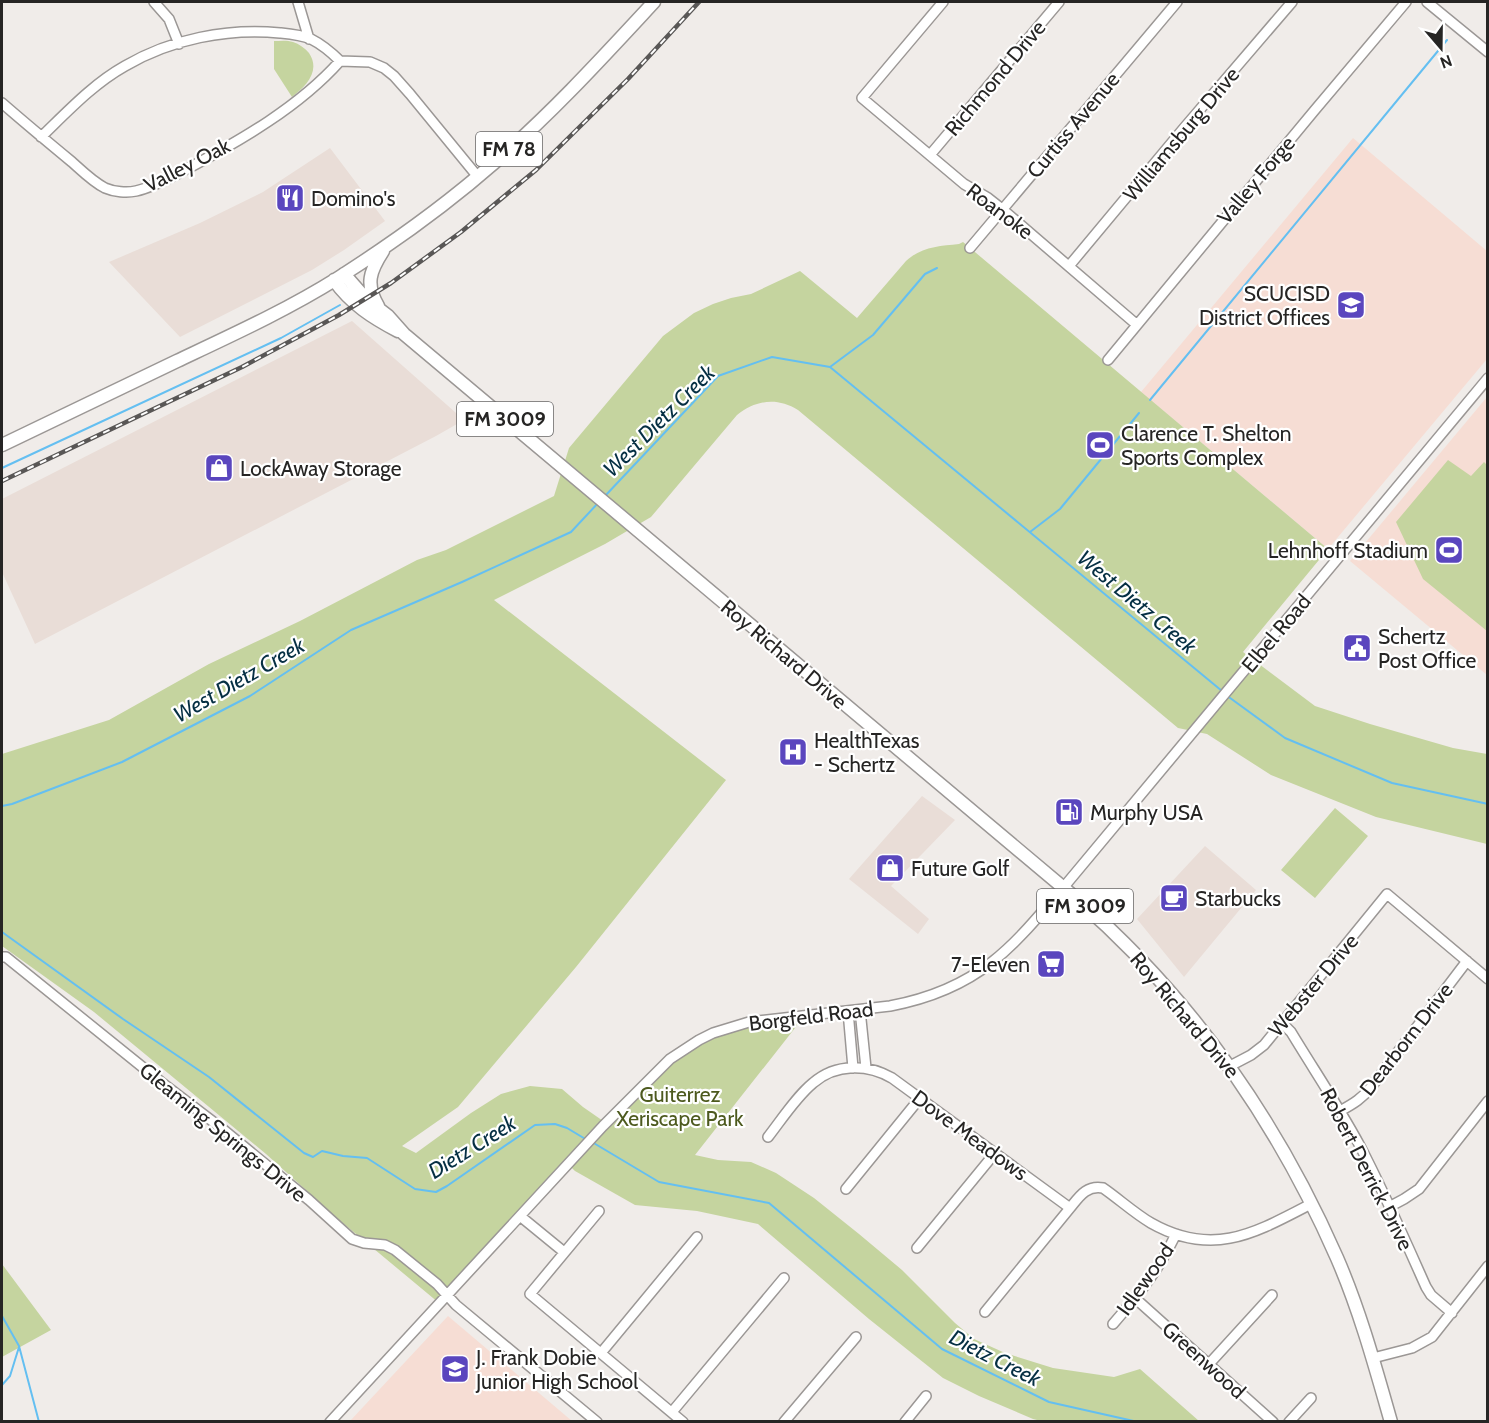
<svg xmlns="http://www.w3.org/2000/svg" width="1489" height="1423" viewBox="0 0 1489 1423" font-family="Cabin,sans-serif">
<rect width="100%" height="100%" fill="#f0ece9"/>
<!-- built -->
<path fill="#e9ddd7" d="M330 148 385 221 344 250 312 270 180 337 109 262 200 223 263 192Z
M352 321 464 420 436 436 35 644 2 572V499Z
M922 796 955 820 891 886 929 919 918 934 849 879Z
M1205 846 1256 890 1184 977 1137 919Z"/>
<!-- education -->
<path fill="#f6ddd4" d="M1353 138 1487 251V359L1328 549 1141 392Z
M1487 397V675L1350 561Z
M448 1316 572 1421H350Z"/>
<!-- green -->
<path fill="#c5d49f" d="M274 41C280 41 287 40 293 42 299 44 305 48 309 53 321 71 306 86 292 97L274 69Z
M963 242 1328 549 1243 652 1315 706 1370 724 1453 748 1487 754V844L1376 817 1271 775 1207 734 1178 728 798 410C777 397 756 400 737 415L651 517 605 544 494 600 726 780 576 967 458 1107 402 1146 416 1153 471 1113 501 1094 530 1086 562 1089 583 1107 606 1123 655 1073 713 1033 806 1014 695 1155 718 1160 751 1162 776 1173 814 1198 859 1234 902 1270 955 1323 974 1339 1005 1353 1053 1368 1114 1377 1140 1369 1199 1421H1041L1033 1419 979 1396 943 1378 869 1319 758 1224 697 1211 635 1205 575 1171 568 1164 439 1303 338 1219 266 1154 94 1012 2 946V754L109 720 209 664 300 621 417 560 446 550 554 496 569 448 663 336 694 313 713 304 731 298 751 294 800 271 857 318 906 261C921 247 939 246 959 244Z
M1448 460 1471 476 1484 462 1487 465V631L1423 579 1396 522Z
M1335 808 1368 836 1315 898 1281 870Z
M2 1264 51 1330 2 1357Z"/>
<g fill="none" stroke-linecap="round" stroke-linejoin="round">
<!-- stream -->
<path stroke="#64bff1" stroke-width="2" d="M830 367 873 335 925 274 937 268
M1150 400 1447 40
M2 468 281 338 340 305
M605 496 718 376 772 357 830 367 1222 691
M1030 532 1060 509 1139 413
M1226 695 1285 738 1392 783 1488 804
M2 806 12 804 122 762 250 696 351 630 462 582 571 532 599 502
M2 932 123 1019 209 1077 304 1153 313 1157 322 1151 343 1156 367 1158 415 1189 436 1192 447 1186 535 1125 555 1124 567 1128 587 1140
M592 1142 659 1182 769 1203 942 1349 1049 1402 1138 1422
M2 1316 19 1346 39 1422
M2 1385 10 1376 19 1347"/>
<!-- minor casing -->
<g stroke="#9b9795" stroke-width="12">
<path id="minor" d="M154 2 169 19 179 44
M298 2 309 39
M943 2 862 98 964 184 988 198 1002 209 1136 324
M1427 2 1488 52
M2 103C25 123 49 143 72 162 82 171 93 182 105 188 114 192 127 193 136 191 154 187 171 177 187 169 241 140 299 107 340 61
M41 137C68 111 93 84 125 66 171 39 227 28 280 33 290 34 301 35 311 39 323 45 331 52 340 61L370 62 384 68 394 76 410 94 478 177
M930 155 1059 2
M970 248 1177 2
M1069 266 1184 128 1292 2
M1108 360 1314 111 1406 2
M2 957H6L161 1082 220 1127 309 1200 352 1239 364 1243 385 1245 395 1250 437 1284 456 1305 597 1422
M860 1010 866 1068
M848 1011 853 1068
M1282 1023 1291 1032C1314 1070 1339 1107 1360 1146 1384 1192 1405 1240 1426 1287L1431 1295 1452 1313
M1230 1066 1251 1055 1264 1045 1387 894 1488 979
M1340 1111C1353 1104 1363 1098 1372 1086L1467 961
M768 1137C782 1119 796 1097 813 1083 836 1063 868 1064 892 1078L1070 1208
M846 1189 920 1098
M1389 1207 1404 1199 1419 1189 1488 1101
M599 1211 530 1294 683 1422
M520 1216 564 1252
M917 1248 995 1153
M1136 1299 1273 1422
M985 1312 1070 1208C1079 1197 1086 1185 1103 1188 1119 1199 1134 1213 1151 1223 1213 1258 1255 1233 1311 1204
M1113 1324C1139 1294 1159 1270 1176 1234
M601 1353 697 1237
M1373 1358 1412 1348 1432 1337 1488 1266
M1209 1364 1272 1295
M672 1412 784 1278
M330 1422 603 1126 670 1059 699 1040 713 1033 749 1022 890 1006C927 999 963 985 992 962 1019 941 1041 913 1063 888L1488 378
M784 1422 856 1337
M905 1422 926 1396
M1289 1422 1311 1398"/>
</g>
<!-- major casing -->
<g stroke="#9b9795" stroke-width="15">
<path id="major" d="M344 274 366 299 388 316 404 334 1078 900C1193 1000 1276 1119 1337 1258 1360 1311 1375 1366 1391 1422
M334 280C351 304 373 318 398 331
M378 306C365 284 370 271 383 251
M2 445C60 417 119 389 177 361 232 335 287 310 338 278 393 243 446 205 495 162 552 113 603 57 654 2"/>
</g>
<!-- minor -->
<use href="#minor" stroke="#fff" stroke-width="9"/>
<!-- major -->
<use href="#major" stroke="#fff" stroke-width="12"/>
<!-- rail casing -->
<g stroke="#595756" stroke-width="4.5">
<path id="rail" d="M2 481 242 367 339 315 391 283 461 232 536 170 628 79 699 2"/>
</g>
<!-- rail -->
<use href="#rail" stroke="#fff" stroke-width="2" stroke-dasharray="7" stroke-linecap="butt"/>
</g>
<!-- icons -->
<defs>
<g id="restaurant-square" transform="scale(1.5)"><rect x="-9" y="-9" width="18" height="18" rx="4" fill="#5a46be" stroke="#fff"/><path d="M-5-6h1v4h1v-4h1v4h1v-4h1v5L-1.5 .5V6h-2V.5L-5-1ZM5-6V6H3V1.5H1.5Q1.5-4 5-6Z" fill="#fff"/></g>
<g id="school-square" transform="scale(1.5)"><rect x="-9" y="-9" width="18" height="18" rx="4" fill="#5a46be" stroke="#fff"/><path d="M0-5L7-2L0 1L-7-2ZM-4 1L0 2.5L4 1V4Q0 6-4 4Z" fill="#fff"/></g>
<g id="stadium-square" transform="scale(1.5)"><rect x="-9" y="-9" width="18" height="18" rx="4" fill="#5a46be" stroke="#fff"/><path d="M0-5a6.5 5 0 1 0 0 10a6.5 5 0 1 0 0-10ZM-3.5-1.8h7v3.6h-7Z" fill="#fff"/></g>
<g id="shop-square" transform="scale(1.5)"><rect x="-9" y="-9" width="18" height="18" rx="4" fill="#5a46be" stroke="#fff"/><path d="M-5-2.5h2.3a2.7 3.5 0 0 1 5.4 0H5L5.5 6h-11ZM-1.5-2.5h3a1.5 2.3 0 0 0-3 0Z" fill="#fff"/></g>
<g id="civic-square" transform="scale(1.5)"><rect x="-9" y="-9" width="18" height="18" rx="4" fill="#5a46be" stroke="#fff"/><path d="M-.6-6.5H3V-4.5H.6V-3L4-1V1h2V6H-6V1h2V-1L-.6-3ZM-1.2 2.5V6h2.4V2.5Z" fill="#fff"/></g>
<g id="hospital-square" transform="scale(1.5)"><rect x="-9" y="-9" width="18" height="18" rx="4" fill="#5a46be" stroke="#fff"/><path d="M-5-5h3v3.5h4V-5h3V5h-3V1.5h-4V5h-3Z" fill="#fff"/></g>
<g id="fuel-square" transform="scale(1.5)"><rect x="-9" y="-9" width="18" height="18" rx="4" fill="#5a46be" stroke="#fff"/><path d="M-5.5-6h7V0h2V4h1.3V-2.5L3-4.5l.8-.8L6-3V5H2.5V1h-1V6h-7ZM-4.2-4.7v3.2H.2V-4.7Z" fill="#fff"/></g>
<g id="cafe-square" transform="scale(1.5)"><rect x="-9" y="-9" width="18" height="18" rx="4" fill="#5a46be" stroke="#fff"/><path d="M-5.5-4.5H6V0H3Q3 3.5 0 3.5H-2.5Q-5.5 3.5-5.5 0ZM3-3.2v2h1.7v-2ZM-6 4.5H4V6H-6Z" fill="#fff"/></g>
<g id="supermarket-square" transform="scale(1.5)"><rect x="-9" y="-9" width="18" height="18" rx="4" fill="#5a46be" stroke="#fff"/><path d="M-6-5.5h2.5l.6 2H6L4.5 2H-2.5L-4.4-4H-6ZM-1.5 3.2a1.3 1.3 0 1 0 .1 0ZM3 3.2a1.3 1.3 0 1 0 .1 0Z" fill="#fff"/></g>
</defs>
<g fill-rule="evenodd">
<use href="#restaurant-square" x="290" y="198"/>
<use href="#school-square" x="1351" y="305"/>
<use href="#stadium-square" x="1100" y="445"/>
<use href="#shop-square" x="219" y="468"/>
<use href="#stadium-square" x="1449" y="550"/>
<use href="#civic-square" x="1357" y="648"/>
<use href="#hospital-square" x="793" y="752"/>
<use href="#fuel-square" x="1069" y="812"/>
<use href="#shop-square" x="890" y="868"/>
<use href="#cafe-square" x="1174" y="898"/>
<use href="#supermarket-square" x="1051" y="964"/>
<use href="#school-square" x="455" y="1369"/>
</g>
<g text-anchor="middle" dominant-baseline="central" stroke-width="4.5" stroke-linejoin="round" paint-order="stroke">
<!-- shield labels -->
<g fill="#fff" stroke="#676666" stroke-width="1.5">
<rect x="476" y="132" width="66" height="34" rx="4.5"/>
<rect x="457" y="402" width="96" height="34" rx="4.5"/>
<rect x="1037" y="889" width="96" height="34" rx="4.5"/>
</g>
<g font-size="20" font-weight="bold" fill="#262524">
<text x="509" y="149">FM 78</text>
<text x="505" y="419">FM 3009</text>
<text x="1085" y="906">FM 3009</text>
</g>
<!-- street labels -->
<g font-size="21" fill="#262524" stroke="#fff">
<text transform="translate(995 78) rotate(-50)">Richmond Drive</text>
<text transform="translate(1073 125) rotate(-50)">Curtiss Avenue</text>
<text transform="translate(1181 134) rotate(-50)">Williamsburg Drive</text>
<text transform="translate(187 165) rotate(-27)">Valley Oak</text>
<text transform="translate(1256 180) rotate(-50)">Valley Forge</text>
<text transform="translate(1000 211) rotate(37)">Roanoke</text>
<text transform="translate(1276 633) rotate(-50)">Elbel Road</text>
<text transform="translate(784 654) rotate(40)">Roy Richard Drive</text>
<text transform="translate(1313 985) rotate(-50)">Webster Drive</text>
<text transform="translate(1185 1015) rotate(50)">Roy Richard Drive</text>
<text transform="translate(811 1016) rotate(-7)">Borgfeld Road</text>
<text transform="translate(1406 1039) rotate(-52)">Dearborn Drive</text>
<text transform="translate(223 1132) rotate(39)">Gleaming Springs Drive</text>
<text transform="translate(970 1135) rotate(36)">Dove Meadows</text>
<text transform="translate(1367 1169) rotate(63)">Robert Derrick Drive</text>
<text transform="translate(1145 1279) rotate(-55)">Idlewood</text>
<text transform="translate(1204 1360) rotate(42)">Greenwood</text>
</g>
<!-- poi labels -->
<g font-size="21" fill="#262524" stroke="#fff" text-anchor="start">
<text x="311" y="198">Domino's</text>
<text x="1330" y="293" text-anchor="end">SCUCISD<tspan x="1330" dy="24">District Offices</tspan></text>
<text x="1121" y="433">Clarence T. Shelton<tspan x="1121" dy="24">Sports Complex</tspan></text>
<text x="240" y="468">LockAway Storage</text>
<text x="1428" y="550" text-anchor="end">Lehnhoff Stadium</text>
<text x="1378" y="636">Schertz<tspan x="1378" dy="24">Post Office</tspan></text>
<text x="814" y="740">HealthTexas<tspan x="814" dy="24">- Schertz</tspan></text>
<text x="1090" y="812">Murphy USA</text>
<text x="911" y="868">Future Golf</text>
<text x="1195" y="898">Starbucks</text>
<text x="1030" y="964" text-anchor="end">7-Eleven</text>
<text x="476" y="1357">J. Frank Dobie<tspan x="476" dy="24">Junior High School</tspan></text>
</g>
<!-- park labels -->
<g font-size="21" fill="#4d5a1e" stroke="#fff">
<text x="680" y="1094">Guiterrez<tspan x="680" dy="24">Xeriscape Park</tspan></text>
</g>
<!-- water labels -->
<g font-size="22" font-style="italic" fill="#052f43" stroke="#fff">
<text transform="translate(659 421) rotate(-45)">West Dietz Creek</text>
<text transform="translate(1137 602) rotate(40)">West Dietz Creek</text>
<text transform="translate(239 680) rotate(-30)">West Dietz Creek</text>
<text transform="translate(472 1147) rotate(-32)">Dietz Creek</text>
<text transform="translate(995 1358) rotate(27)">Dietz Creek</text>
</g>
</g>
<!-- border -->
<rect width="1489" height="1423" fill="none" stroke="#262524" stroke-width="6"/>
<!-- north arrow -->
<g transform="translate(1441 48) rotate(160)" stroke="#ffffff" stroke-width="4.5" paint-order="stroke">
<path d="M0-4.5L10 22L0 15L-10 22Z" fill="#262524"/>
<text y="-9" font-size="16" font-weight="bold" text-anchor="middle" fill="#262524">N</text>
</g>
</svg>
